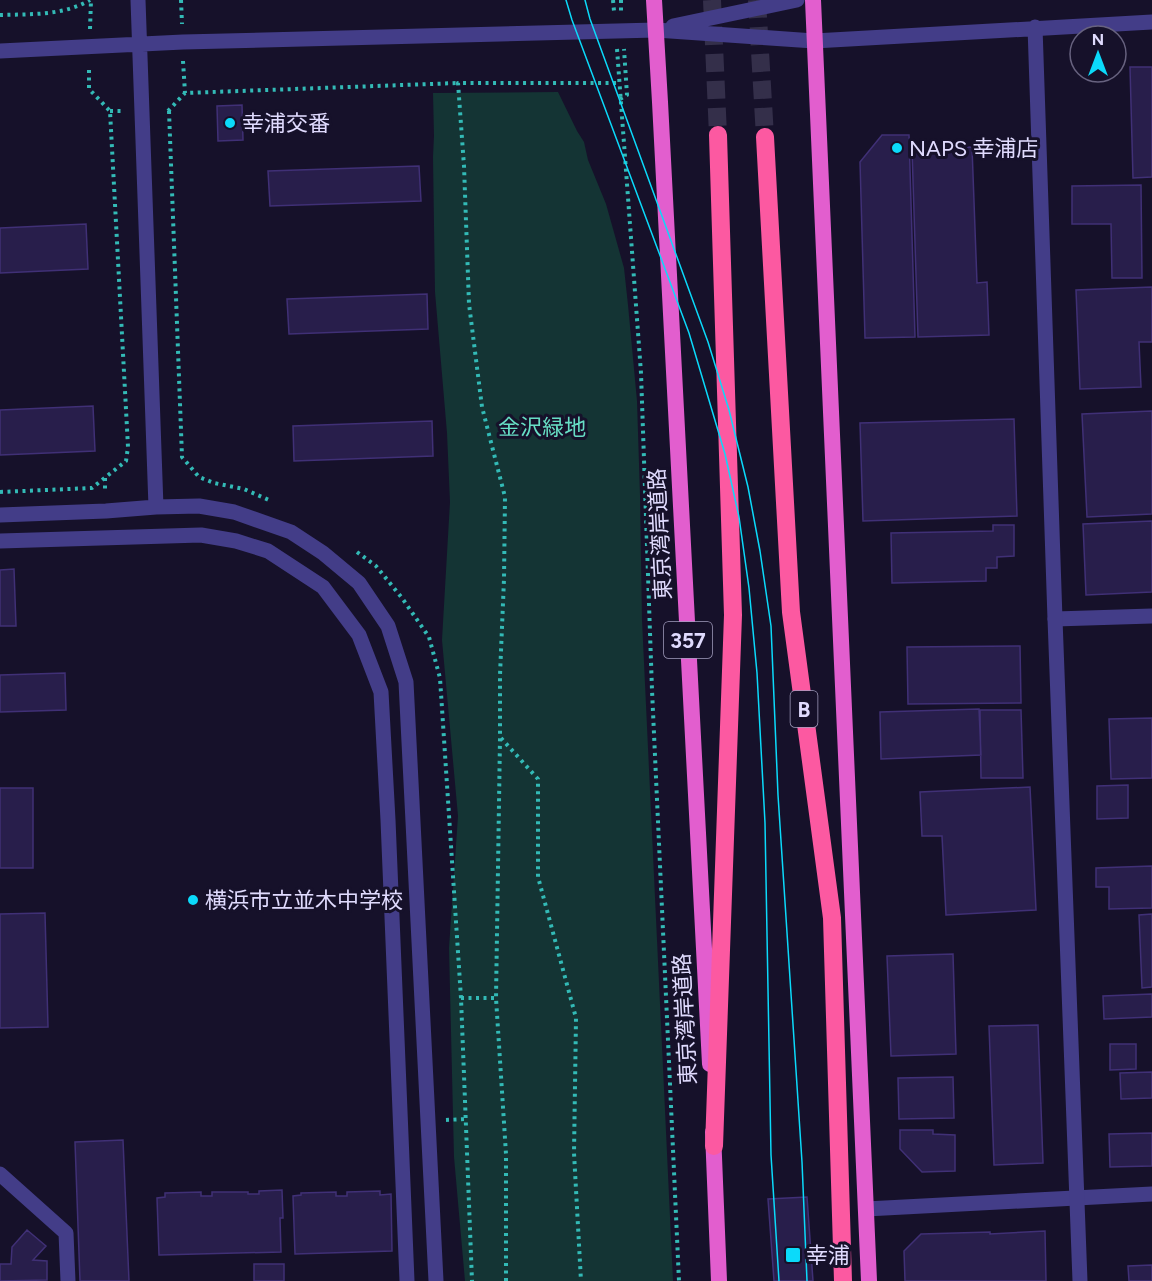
<svg xmlns="http://www.w3.org/2000/svg" width="1152" height="1281" viewBox="0 0 1152 1281" font-family="Figtree,'Noto Sans JP',sans-serif">
<rect width="100%" height="100%" fill="#16112a"/>
<!-- green -->
<path fill="#143434" d="M558 92 577 131 584 142 588 160 606 204 624 268 628 305 637 401 640 495 642 620 673 1281H465L454 1157 449 948 458 816 442 640 450 502 447 433 435 292 433 157 434 136 433 93Z"/>
<!-- building -->
<path fill="#281e4b" stroke="#403076" stroke-width="1.5" d="M1130 67H1152V177L1133 178Z
M242 105 243 140 218 141 217 106Z
M882 135H909L915 337 865 338 860 162Z
M972 147 977 283 987 282 989 335 918 337 912 149Z
M419 166 421 201 270 206 268 171Z
M1141 185 1142 278H1112L1111 224H1072V186Z
M86 224 88 269 0 273V228Z
M1152 287V342H1139L1141 387 1080 389 1076 290Z
M427 294 428 329 289 334 287 299Z
M93 406 95 451 0 455V410Z
M1152 411V514L1087 517 1082 414Z
M1014 419 1017 516 863 521 860 423Z
M432 421 433 456 294 461 293 426Z
M1152 521V592L1086 595 1083 524Z
M993 525H1014V556L997 557V568H986V581L892 583 891 533 993 531Z
M14 569 16 626H0V570Z
M1020 646 1021 703 908 704 907 647Z
M65 673 66 710 0 712V675Z
M979 709 981 755 881 759 880 712Z
M980 710H1021L1023 778H981Z
M1152 718V778L1111 779 1109 719Z
M1128 785V818L1097 819V786Z
M1030 787 1036 910 946 915 942 836H922L920 792Z
M0 788H33V868H0Z
M1152 866V908L1109 909V887H1096V868Z
M45 913 48 1027 0 1028V914Z
M1152 914V987L1142 988 1139 915Z
M953 954 956 1054 891 1056 887 956Z
M1152 994V1017L1104 1019 1103 996Z
M1038 1025 1043 1163 994 1165 989 1026Z
M1110 1044H1136V1069L1110 1070Z
M1152 1072V1098L1121 1099 1120 1073Z
M953 1077 954 1118 899 1119 898 1078Z
M900 1130H933V1134L955 1135V1171L922 1172 900 1149Z
M1152 1133V1166L1110 1167 1109 1134Z
M123 1140 129 1281H80L75 1142Z
M282 1190 283 1218H280L281 1252 159 1255 157 1198 165 1197V1193L201 1192V1196H212V1192H248V1194H259V1191Z
M380 1191V1195L391 1194 392 1251 295 1254 293 1196 301 1195V1193L336 1192V1196H347V1192Z
M807 1197 813 1281H774L768 1199Z
M27 1230 46 1246 33 1260 47 1261V1280L0 1281V1264H11L12 1247Z
M1045 1231 1046 1281H905L904 1251 921 1234 990 1232V1234Z
M254 1264H284V1281H254Z
M1152 1265V1281H1129L1128 1266Z"/>
<g fill="none" stroke-linecap="round" stroke-linejoin="round">
<!-- motorway-tunnel -->
<path stroke="#342f4a" stroke-width="18" stroke-dasharray="18 9" stroke-linecap="butt" d="M712 0 718 135
M757 0 765 137"/>
<!-- path -->
<path stroke="#33bab6" stroke-width="4" stroke-dasharray="3 4.5" stroke-linecap="butt" d="M181 0 182 24
M613 0 614 11
M621 0V12
M0 15C30 14 63 16 90 0
M90 29 91 0
M617 49 641 373 652 690 679 1281
M183 61 185 93
M620 99 627 95 624 49
M110 111H124
M168 111 185 93 458 83
M169 111 182 457 199 477 214 483 244 489 271 501
M105 478V492
M0 492 92 488 126 461 128 447 110 111 89 89V66
M357 552 376 566 402 598 429 637 440 678 461 998 472 1281
M501 738 538 779V877L576 1018 574 1153 581 1281
M461 998H496
M446 1120 466 1119
M506 1281V1154L496 998 500 738V675L504 579 505 497 482 407 469 304 464 166 458 83H619"/>
<!-- service -->
<path stroke="#433d88" stroke-width="15" d="M0 541 201 535 236 541 268 551 323 587 359 635 381 692 388 820 407 1281"/>
<!-- pedestrian -->
<path stroke="#433d88" stroke-width="15" d="M0 1174 66 1233 68 1281"/>
<!-- minor -->
<path stroke="#433d88" stroke-width="15" d="M1055 619 1152 616
M866 1209 1152 1194"/>
<!-- tertiary -->
<path stroke="#433d88" stroke-width="15" d="M138 0 156 507
M673 26 797 0
M1035 27 1055 619 1080 1281
M0 51 183 42 656 30 814 41 1152 22
M0 515 106 511 156 507 199 506 234 512 291 532 323 553 359 583 388 626 406 682 436 1281"/>
<!-- trunk -->
<path stroke="#e25ece" stroke-width="16" d="M654 0 660 102 710 1064
M813 0 869 1281
M713 1132 719 1281"/>
<!-- motorway -->
<path stroke="#fc59a1" stroke-width="18" d="M765 137 791 612 832 918 843 1281
M714 1146 733 615 718 135"/>
<!-- tram -->
<path stroke="#0bdafa" stroke-width="1.5" d="M566 0 572 20 689 333 725 454 739 517 749 588 757 673 765 823 771 1155 779 1281
M585 0 590 19 708 342 729 410 748 487 760 551 771 626 778 795 802 1162 807 1281"/>
</g>
<!-- markers -->
<g fill="#0bdafa" stroke="#16112a" stroke-width="2">
<circle cx="230" cy="123" r="6"/>
<circle cx="897" cy="148" r="6"/>
<circle cx="193" cy="900" r="6"/>
<rect x="785" y="1247" width="16" height="16" rx="3"/>
</g>
<g text-anchor="middle" dominant-baseline="central" stroke-width="6" stroke-linejoin="round" paint-order="stroke">
<!-- shield labels -->
<g fill="#16112a" stroke="#a39ebe" stroke-width="1.5">
<rect x="664" y="622" width="48" height="36" rx="4.5"/>
<rect x="790.5" y="691" width="27" height="36" rx="4.5"/>
</g>
<g font-size="21" font-weight="bold" fill="#e0dbfe">
<text x="688" y="640">357</text>
<text x="804" y="709">B</text>
</g>
<!-- poi labels -->
<g font-size="22" fill="#e0dbfe" stroke="#16112a" text-anchor="start">
<text x="242" y="123">幸浦交番</text>
<text x="909" y="148">NAPS 幸浦店</text>
<text x="205" y="900">横浜市立並木中学校</text>
<text x="806" y="1255">幸浦</text>
</g>
<!-- park labels -->
<g font-size="22" fill="#67dec5" stroke="#16112a">
<text x="542" y="427">金沢緑地</text>
</g>
<!-- street labels -->
<g font-size="22" fill="#e0dbfe" stroke="#16112a">
<text transform="translate(660 534) rotate(-93)">東京湾岸道路</text>
<text transform="translate(685 1019) rotate(-93)">東京湾岸道路</text>
</g>
</g>
<!-- north arrow -->
<g transform="translate(1098 54)"><circle r="28" fill="#16112a" stroke="#67627f" stroke-width="1.5"/>
<path d="M0-4.5L10 22L0 15L-10 22Z" fill="#0bdafa"/>
<text y="-9" font-size="16" font-weight="bold" text-anchor="middle" fill="#e0dbfe">N</text>
</g>
</svg>
